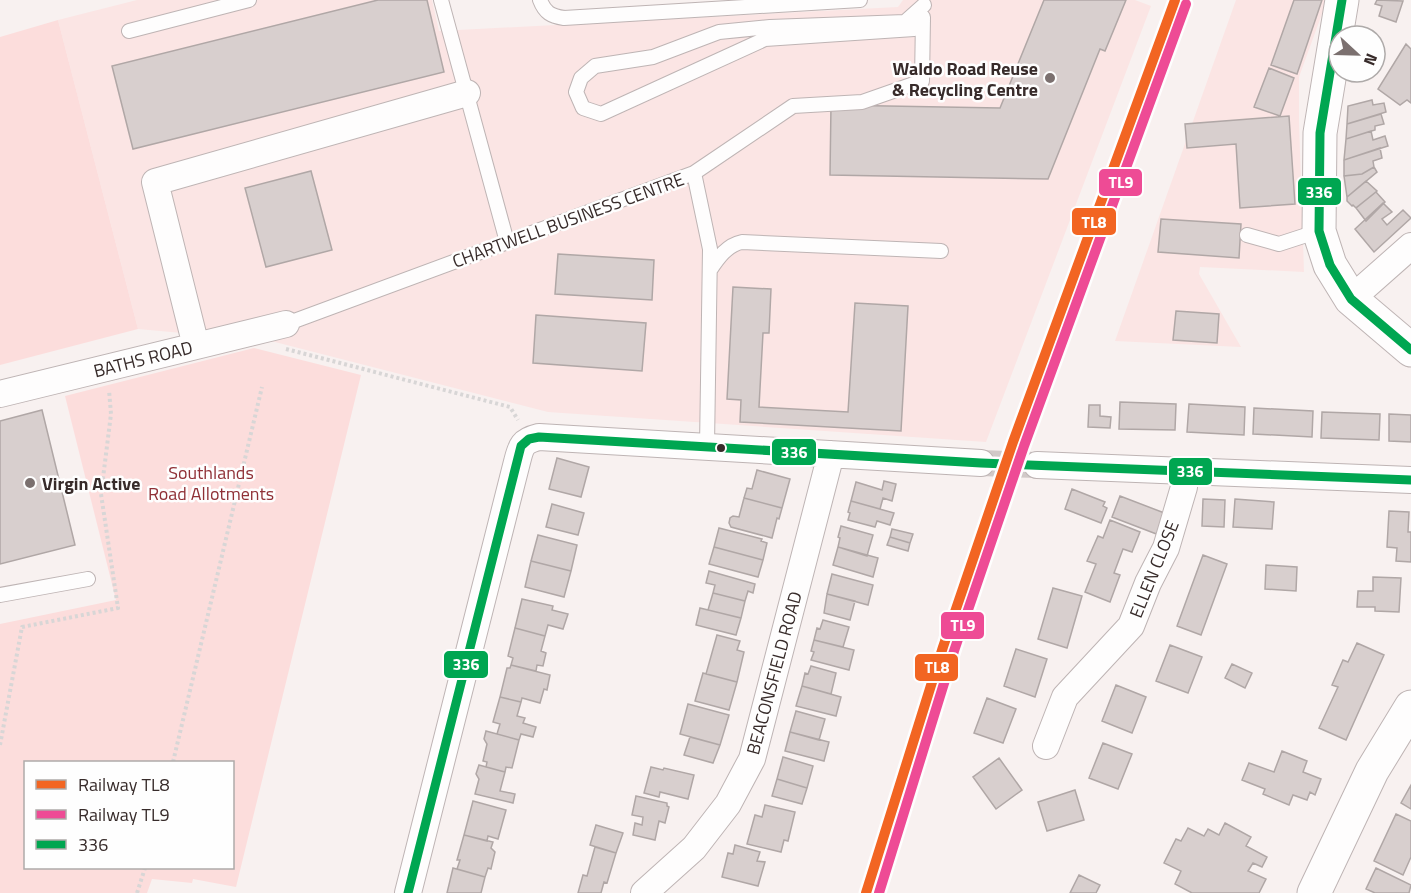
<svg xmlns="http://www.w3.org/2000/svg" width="1411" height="893" viewBox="0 0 1411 893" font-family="'Titillium Web',sans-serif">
<rect width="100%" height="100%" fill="#f8f1f0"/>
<!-- built -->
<path fill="#fbe5e4" d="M137 0H432L439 31 898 7 903 0H1135L1151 6 986 442 548 412 271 341 138 329 58 20Z
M1236 0H1327L1299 77V122L1304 272 1200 267 1199 274 1241 347 1115 341Z"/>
<!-- green -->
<path fill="#fcdddc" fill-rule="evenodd" d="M58 20 138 329 0 365V37Z
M254 348 361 375 236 887 193 879 192 883 152 879 147 893H0V624L116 600 65 396ZM26 762H232V868H26Z"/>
<!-- building -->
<path fill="#d8cfce" stroke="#b0a7a6" stroke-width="1.5" d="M378 0H427L444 72 133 149 112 66Z
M1044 0H1126L1105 51 1100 49 1048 179 830 175 831 105 1000 108Z
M1294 0H1322L1297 74 1271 65Z
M1377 0 1403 1 1396 22 1379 16 1382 6 1375 4Z
M1406 44 1411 49V103L1407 100 1400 105 1378 89Z
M1269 68 1294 78 1280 116 1254 107Z
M1372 100 1373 105 1384 103 1386 112 1347 124 1348 106Z
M1381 114 1384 124 1375 126V130L1346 139 1347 124Z
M1289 116 1295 204 1240 208 1236 144 1187 148 1185 124Z
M1371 131 1373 140 1385 136 1388 146 1344 160 1346 139Z
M1380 148 1382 158 1373 161 1374 167 1362 174 1344 176V160Z
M1374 167 1377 172 1347 197 1344 176 1362 174Z
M311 171 332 250 266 267 245 188Z
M1366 181 1377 191 1356 208 1353 205 1352 206 1347 201V197Z
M1376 192 1385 202 1366 221 1356 208Z
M1383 203 1392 212 1382 219 1387 225 1403 210 1411 218 1374 252 1355 229Z
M1161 219 1241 224 1239 258 1158 252Z
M558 254 654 260 652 300 555 294Z
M733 287 771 289 769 333H763L759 407 848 412 855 303 908 306 901 431 740 422 741 400 727 399Z
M1176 311 1219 314 1217 343 1173 340Z
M536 315 646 323 642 371 533 363Z
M1120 402 1176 404 1175 430 1119 429Z
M1189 404 1245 407 1244 435 1187 432Z
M1089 405H1100V416L1111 417 1110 428 1088 427Z
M1254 408 1313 411 1312 437 1253 434Z
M42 410 75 545 0 564V421Z
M1322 412 1380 414 1379 440 1321 438Z
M1389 414 1411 415V442L1389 441Z
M557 458 589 467 581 497 549 489Z
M757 470 790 479 782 508 744 498 747 488 752 489Z
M884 481 896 484 892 501 883 498 880 509 851 501 856 482 882 490Z
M1072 489 1105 502 1103 506 1107 508 1101 523 1065 509Z
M1120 496 1167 514 1159 535 1112 517Z
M744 498 782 508 779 519 777 518 772 538 731 527 729 523 730 518 733 516 739 517Z
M1203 499 1225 500 1224 527 1202 526Z
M1235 499 1274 502 1272 529 1233 527Z
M851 501 894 513 890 525 877 521 875 527 848 520 850 513 848 512Z
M552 504 584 513 578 535 546 527Z
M1389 511 1409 512 1408 532H1411V562L1396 561 1397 548 1387 547Z
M1110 520 1140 532 1132 552 1123 549 1114 573 1120 575 1110 602 1085 592 1096 564 1087 561 1098 536 1103 538Z
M841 526 873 535 867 556 838 547 840 538 838 537Z
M719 528 762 539 761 541 767 543 763 560 714 547Z
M892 529 913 534 910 543 890 537Z
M538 535 577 545 571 571 531 561Z
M890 537 910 543 908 551 887 545Z
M714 547 763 560 758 577 709 564Z
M838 547 878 558 873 577 833 565Z
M1203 555 1227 564 1201 635 1177 626Z
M531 561 571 571 564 597 525 587Z
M1266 565 1297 567 1296 591 1265 589Z
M709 571 755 584 753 593 748 591 745 601 713 593 715 585 706 583Z
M832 574 873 585 868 605 827 594Z
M1373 577 1401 578 1399 612 1375 611V607H1357L1358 591H1373Z
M1053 588 1082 596 1067 648 1038 639Z
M713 593 745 601 741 618 708 610Z
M827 594 855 601 850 620 824 613Z
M522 599 553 606 552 610 568 614 563 629 548 625 545 636 515 628Z
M700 608 741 618 736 635 696 625Z
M823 620 849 627 843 647 814 640 817 628 820 629Z
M515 628 545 636 541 651 546 653 543 666 537 665 536 671 511 665 513 658 508 656Z
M717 635 740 641 737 650 744 652 737 682 706 674Z
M814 640 854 650 849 670 811 660 814 652 811 651Z
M1357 643 1384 655 1346 740 1319 728 1338 687 1332 685 1343 660 1348 662Z
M1170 645 1202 657 1188 693 1156 681Z
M1016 649 1047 659 1035 697 1004 686Z
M1232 664 1252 673 1245 688 1225 678Z
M511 665 550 675 547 690 544 689 540 703 522 698 521 702 500 697 507 668H510Z
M811 666 836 673 831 694 802 686 805 673 808 674Z
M703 673 737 682 729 710 695 701Z
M1116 685 1146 697 1132 733 1102 721Z
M802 686 841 697 836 716 796 706Z
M500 697 521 702 517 716 525 718 523 723 536 727 533 737 521 734 519 740 497 734 500 724 493 722Z
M987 698 1016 709 1003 743 974 733Z
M688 704 729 715 720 745 680 734Z
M796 711 825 719 819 740 790 732Z
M486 731 519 740 512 768 506 767 505 772 486 767 487 762 483 761 487 744 484 739Z
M790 732 829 742 824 761 785 751Z
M690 737 720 745 713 763 684 755Z
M1103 743 1132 754 1118 789 1089 778Z
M1282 751 1307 761 1303 772 1321 779 1315 795 1310 792 1307 800 1293 795 1289 805 1263 794 1265 789 1242 780 1249 763 1274 772Z
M783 757 813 766 807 788 777 779Z
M999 758 1022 790 996 809 973 777Z
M479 765 505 772 500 791 515 794 513 803 475 794 479 779 476 774Z
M651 767 663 770 664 768 694 775 688 799 660 792 659 797 644 793Z
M777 779 807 788 802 804 772 796Z
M1411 785V809L1401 803Z
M1075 790 1084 820 1047 831 1038 802Z
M636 796 667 803V806L669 807 665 823 659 821 655 840 633 835 635 823 642 825 643 817 632 815Z
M473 801 506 810 498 839 488 836 487 841 464 835Z
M765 805 795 812 788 841 784 840 781 852 747 844 755 815 762 817Z
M1396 814 1411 821V857L1403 875 1374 861Z
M1225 823 1251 837 1246 846 1267 857 1262 867 1253 863 1248 871 1266 879 1259 893H1192L1175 884 1181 871 1164 863 1176 839 1181 841 1188 828 1204 836 1208 829 1219 835Z
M596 825 623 833 616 853 590 845Z
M464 835 493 842 491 848 495 852 491 869 488 868 485 877 457 869 460 860H457Z
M735 845 760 852 757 861 765 862 758 886 722 877 728 853 733 854Z
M595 847 616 853 607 883 604 882 601 893H578L583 875 587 876Z
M453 868 485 877 481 893H447Z
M1376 868 1411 885 1409 893H1375L1366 889Z
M1079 875 1100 885 1096 893H1070Z"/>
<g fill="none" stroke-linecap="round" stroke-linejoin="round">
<!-- minor-tunnel -->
<path stroke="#d1c9c8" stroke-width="26" stroke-dasharray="26 13" stroke-linecap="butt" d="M981 463 1037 465"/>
<!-- service casing -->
<g stroke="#beb4b4" stroke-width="16">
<path id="service" d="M441 0 507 242
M540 0C545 13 551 16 564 18L860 0
M923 21 914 29 765 39 601 114 583 108 576 92 581 78 595 66 653 57 719 32 770 27 905 22 924 5
M129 31 249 0
M694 173 793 106 862 102 922 81 923 17
M1247 235 1279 244 1319 231
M710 270C718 258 727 245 742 242L941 251
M286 324 694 173 710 249 707 446
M0 595 88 579"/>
</g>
<!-- minor casing -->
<g stroke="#beb4b4" stroke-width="28">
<path id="minor" d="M1351 299 1411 246
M196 346 155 182 467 93
M0 394 286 324
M1037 465 1411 480
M1046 746 1065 697 1131 626 1148 583 1166 548 1184 487 1185 472
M408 893 517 462C521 446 522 441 539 437L981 463
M644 893 694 848 728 804 752 759 831 454"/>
</g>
<!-- secondary casing -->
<g stroke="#beb4b4" stroke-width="35">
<path id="secondary" d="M1342 0 1320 133 1319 231 1330 265 1351 299 1411 350
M1314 893 1372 771 1411 707"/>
</g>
<!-- path -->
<path stroke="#d8d6d6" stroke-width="4" stroke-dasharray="3 3" stroke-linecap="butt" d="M286 349 510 407 518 420
M0 745 22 627 118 608 101 494 111 414 109 390
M173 762 262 387
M137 893 145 868"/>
<!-- service -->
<use href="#service" stroke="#fefdfd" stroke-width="14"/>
<!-- minor -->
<use href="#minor" stroke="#fefdfd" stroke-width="26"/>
<!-- secondary -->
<use href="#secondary" stroke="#fefdfd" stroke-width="33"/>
<!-- bus-1 casing -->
<g stroke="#fefefe" stroke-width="14">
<path id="bus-1" d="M1342 0 1320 133 1319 231 1330 265 1351 299 1411 350
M529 439 539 437 981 463 1411 480
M408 893 521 446 529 439"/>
</g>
<!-- bus-1 -->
<use href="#bus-1" stroke="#00a651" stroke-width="9"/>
<!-- rail-1 casing -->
<g stroke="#fefefe" stroke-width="15">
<path id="rail-1" d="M866 893 943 647 1013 442 1175 0"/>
</g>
<!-- rail-2 casing -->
<g stroke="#fefefe" stroke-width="15">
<path id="rail-2" d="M879 893 954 651 1024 446 1186 4"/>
</g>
<!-- rail-1 -->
<use href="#rail-1" stroke="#f26522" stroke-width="10"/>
<!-- rail-2 -->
<use href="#rail-2" stroke="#ee4b95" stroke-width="10"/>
</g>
<!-- markers -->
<g fill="#7b706f" stroke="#fefefe" stroke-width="2">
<circle cx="1050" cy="78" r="6"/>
<circle cx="30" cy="483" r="6"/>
</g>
<circle fill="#372b2a" stroke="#fefefe" stroke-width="2" cx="721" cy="448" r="5"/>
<g text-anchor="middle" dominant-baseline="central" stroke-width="5" stroke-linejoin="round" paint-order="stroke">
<!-- poi labels -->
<g font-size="18" font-weight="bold" fill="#372b2a" stroke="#fefefe" text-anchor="end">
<text x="1038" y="68">Waldo Road Reuse<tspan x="1038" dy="21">&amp; Recycling Centre</tspan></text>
<text x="42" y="483" text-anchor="start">Virgin Active</text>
</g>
<!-- street labels -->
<g font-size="18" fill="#372b2a" stroke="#fefefe">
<text transform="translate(568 220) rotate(-20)">CHARTWELL BUSINESS CENTRE</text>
<text transform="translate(143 359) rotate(-14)">BATHS ROAD</text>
<text transform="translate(1154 569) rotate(-68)">ELLEN CLOSE</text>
<text transform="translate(774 673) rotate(-75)">BEACONSFIELD ROAD</text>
</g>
<!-- park labels -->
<g font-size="18" fill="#8f3036" stroke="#fefefe">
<text x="211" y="472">Southlands<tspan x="211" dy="21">Road Allotments</tspan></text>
</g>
</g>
<g stroke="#fefefe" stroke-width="2">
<rect x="1098" y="168" width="45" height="29" rx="6" fill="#ee4b95"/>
<rect x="1297" y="177" width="45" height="29" rx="6" fill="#00a651"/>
<rect x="1071" y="207" width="46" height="29" rx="6" fill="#f26522"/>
<rect x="771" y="438" width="46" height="28" rx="6" fill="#00a651"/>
<rect x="1168" y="457" width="45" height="29" rx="6" fill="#00a651"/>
<rect x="940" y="611" width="45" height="29" rx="6" fill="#ee4b95"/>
<rect x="443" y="650" width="46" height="29" rx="6" fill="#00a651"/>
<rect x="914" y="653" width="45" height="29" rx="6" fill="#f26522"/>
</g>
<g font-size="16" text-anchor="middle" font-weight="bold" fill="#fff">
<text x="1121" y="188">TL9</text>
<text x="1319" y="198">336</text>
<text x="1094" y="228">TL8</text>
<text x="794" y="458">336</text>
<text x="1190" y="477">336</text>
<text x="963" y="631">TL9</text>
<text x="466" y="670">336</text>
<text x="937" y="673">TL8</text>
</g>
<!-- legend -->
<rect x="24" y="761" width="210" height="108" fill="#fefefe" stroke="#aeaaa9" stroke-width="1.5"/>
<rect x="36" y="780" width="30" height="9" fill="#f26522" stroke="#aeaaa9" stroke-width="1.5"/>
<text x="78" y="791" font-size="18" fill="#372b2a">Railway TL8</text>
<rect x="36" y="810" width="30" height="9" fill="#ee4b95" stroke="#aeaaa9" stroke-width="1.5"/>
<text x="78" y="821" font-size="18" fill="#372b2a">Railway TL9</text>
<rect x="36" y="840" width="30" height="9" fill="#00a651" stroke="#aeaaa9" stroke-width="1.5"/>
<text x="78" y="851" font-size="18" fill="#372b2a">336</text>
<!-- north arrow -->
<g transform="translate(1357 54) rotate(112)"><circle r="28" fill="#fefefe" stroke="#aeaaa9" stroke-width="1.5"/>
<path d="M0-4.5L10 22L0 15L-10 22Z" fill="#7b706f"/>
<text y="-9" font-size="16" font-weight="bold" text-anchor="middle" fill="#372b2a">N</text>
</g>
</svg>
